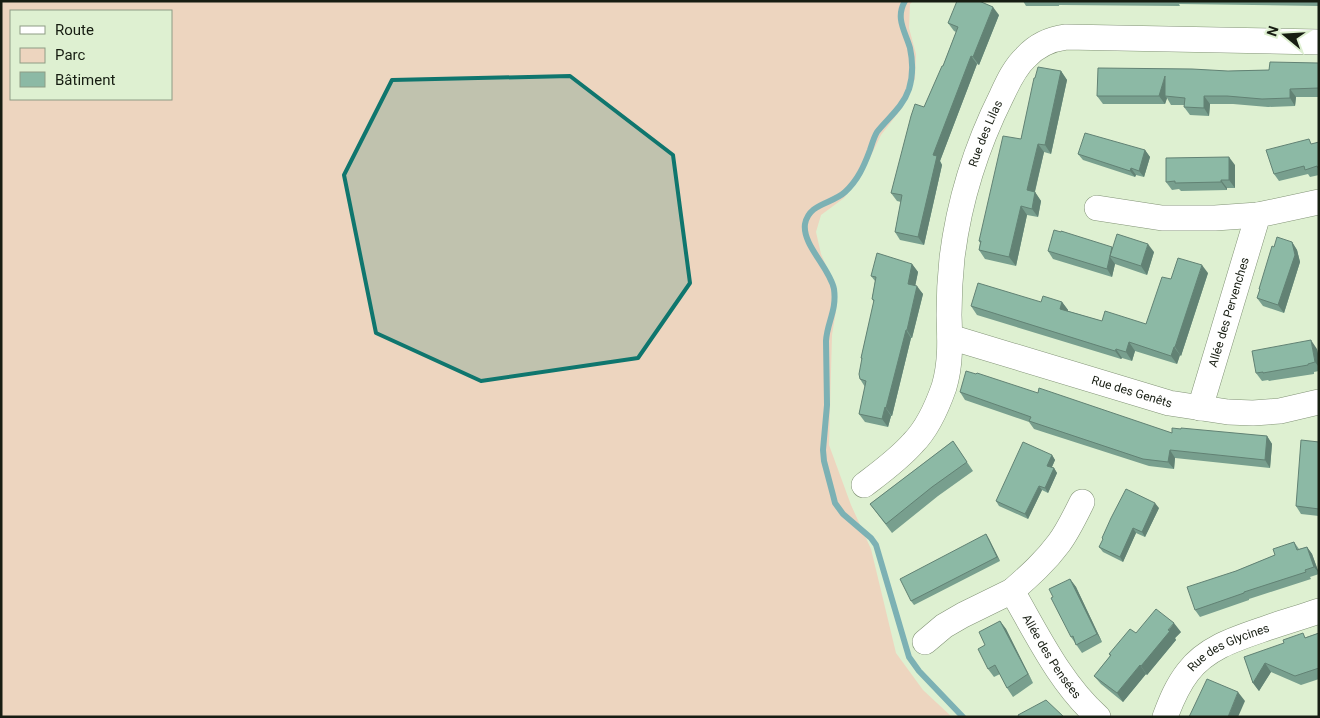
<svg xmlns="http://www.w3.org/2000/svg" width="1320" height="718" viewBox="0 0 1320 718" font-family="Roboto,sans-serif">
<rect width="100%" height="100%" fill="#def0d1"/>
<!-- green -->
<path fill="#edd5bf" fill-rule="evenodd" d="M1 1H913L910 4 909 28 916 54 915 79 902 108 881 135 860 178 844 198 821 215 816 232 821 254 837 290 836 311 832 335 829 445 851 505 871 549 896 653 923 690 952 717H1ZM11 11H171V99H11Z"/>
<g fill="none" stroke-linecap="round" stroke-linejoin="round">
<!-- stream -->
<path stroke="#7cb1b4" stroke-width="6" d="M905 1C895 18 905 31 910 48 913 62 913 76 909 89 903 107 888 118 877 132 874 137 872 144 870 150 864 166 858 180 845 192 832 204 809 203 805 224 802 245 830 268 834 289 837 311 827 322 826 341L827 405 823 450 824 461 833 495 835 503 843 514 871 538 876 545 909 657 919 671 963 717"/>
<!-- minor casing -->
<g stroke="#829376" stroke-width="26">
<g id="minor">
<path d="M1097 208 1162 218H1215L1258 215"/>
<path id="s1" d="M950 337 1169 403 1228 412 1253 413 1280 411 1319 402"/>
<path id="s2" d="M1200 408 1258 215 1319 202"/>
<path id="s3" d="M864 485C881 472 899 459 913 443 928 428 937 407 944 387 951 364 950 339 949 315 949 296 950 277 952 258 959 201 976 147 1002 95 1008 82 1015 67 1026 57 1036 46 1051 39 1066 37L1319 42"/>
<path d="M1012 591C1029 576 1045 562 1059 543 1068 531 1075 516 1082 502"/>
<path id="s4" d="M925 642 944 626 963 615 1012 591C1037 634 1060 683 1098 717"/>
<path id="s5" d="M1165 717C1171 701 1177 686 1188 672 1207 647 1238 638 1267 628 1284 622 1302 617 1319 611"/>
</g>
</g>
<!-- minor -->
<use href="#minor" stroke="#fff" stroke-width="25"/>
</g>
<!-- wall -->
<path fill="#789f8e" d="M1023 1H1319V6L1179 4 1180 6 1059 5V6H1026Z
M999 15 979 65 977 64 940 161 942 165 924 245 900 240 895 232 901 202 897 201 891 193 924 107 943 66 956 32 954 31 948 23Z
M1319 63V97H1296L1295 106 1268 107 1233 104H1210L1209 116 1190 115 1184 107V105H1171L1167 98 1165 104H1103L1097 96 1228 71 1269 70Z
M1061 71 1067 80 1051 154 1044 152 1035 192 1041 201 1038 217 1027 215 1016 266 985 259 979 250 980 243 979 241 1021 139 1035 78Z
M1319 142V175L1310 177 1308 174 1279 181 1274 174 1313 144Z
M1145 150 1150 157 1144 177 1136 175 1135 177 1083 160 1078 154Z
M1235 165V188H1227V190L1181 191 1179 189 1172 190 1166 182Z
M1292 242 1297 250 1300 262 1284 313 1263 306 1257 298 1260 290 1259 289 1274 247Z
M1112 247 1154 252 1147 275 1115 264 1112 277 1053 259 1048 251Z
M912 264 918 272 915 286 923 294 912 338H911L892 416H891L888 427 865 422 859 414 865 387 860 379 862 360 861 358 874 302 872 299 875 281 871 276Z
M1208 273 1181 356 1180 355 1177 364 1135 351 1132 361 1122 358 1121 359 977 315 971 306 1041 302H1062L1068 310V311L1102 321 1146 324 1171 279Z
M1317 349 1319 359V371L1314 372V374L1269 381 1268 380 1262 381 1256 373Z
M960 392 1038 393 1172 433 1181 429 1267 436 1272 444 1270 468 1175 458 1174 469 1149 466 1034 429 1029 422 965 400Z
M953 441 973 471 938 496 892 533 870 504Z
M1319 442V516L1301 514 1296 506Z
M1052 455 1055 460 1052 467 1054 468 1057 473 1048 493 1042 490 1028 519 999 506 996 501Z
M1159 508 1145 537 1136 533 1123 562 1103 552 1099 547 1103 540 1102 538Z
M986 534 989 539 1000 561 914 605 911 601Z
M1294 542 1299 549 1307 547 1312 554 1319 574 1310 577 1311 579 1249 599V600L1200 617 1195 610 1236 571 1275 555Z
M1070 579 1076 587 1102 642 1082 653 1071 637Z
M1000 621 1006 629 1033 683 1013 697 1007 688 1000 674 994 677 988 669 985 645Z
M1181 632 1175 638 1176 640 1147 675 1146 674 1123 702 1101 684 1094 676 1110 656 1109 654 1136 633Z
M1319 633V679L1301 685 1271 672 1259 691 1253 683 1244 657Z"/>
<!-- shaded-wall -->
<path fill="#628274" d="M993 7 999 15 979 65 973 57Z
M971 56 977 64 940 161 942 165 924 245 918 237 933 155Z
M1061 71 1067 80 1051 154 1045 145Z
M1165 76V96L1167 98 1165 104 1159 96Z
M1290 89 1296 97 1295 106 1290 98Z
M1204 96 1210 104 1209 116 1204 108Z
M1038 144 1044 152 1033 199 1027 190Z
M1145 150 1150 157 1144 177 1139 171Z
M1229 157 1235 165V188L1229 180Z
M1131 168 1136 175 1135 177 1130 171Z
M1221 180 1227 188V190L1221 182Z
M1035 192 1041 201 1038 217 1032 209Z
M1021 206 1027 215 1016 266 1009 257Z
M1292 242 1297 250 1300 262 1284 313 1278 305Z
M1148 244 1154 252 1147 275 1141 266Z
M1110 257 1115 264 1112 277 1107 269Z
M912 264 918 272 914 292 908 284Z
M1202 265 1208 273 1181 356 1175 347Z
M917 286 923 294 912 338 907 330Z
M1062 302 1068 310 1066 318 1060 309Z
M906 330 911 338 892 416 886 408Z
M1311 340 1317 349 1319 359V367L1315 362Z
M1129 342 1135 351 1132 361 1126 352Z
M1174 347 1180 355 1177 364 1171 356Z
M1116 349 1122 358 1121 359 1115 351Z
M885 407 891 416 888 427 882 419Z
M1267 436 1272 444 1270 468 1265 460Z
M1170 450 1175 458 1174 469 1168 462Z
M1052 455 1055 460 1050 471 1047 466Z
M1054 468 1057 473 1048 493 1045 488Z
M1039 486 1042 490 1028 519 1025 514Z
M1155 503 1159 508 1145 537 1142 532Z
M1133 528 1136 533 1123 562 1120 557Z
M986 534 989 539 1000 561 997 557Z
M1307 547 1312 554 1319 573 1314 567Z
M1070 579 1076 587 1102 642 1097 634Z
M1000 621 1006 629 1033 683 1028 674Z
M1174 623 1181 632 1175 638 1176 640 1147 675 1141 666Z
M1265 663 1271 672 1259 691 1253 683Z
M1140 665 1146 674 1123 702 1117 693Z
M1238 692 1245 701 1238 717H1228Z"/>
<!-- building -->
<path fill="#8cb9a5" stroke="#628274" d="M957 1H979L993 7 973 57 971 56 933 155 937 156 918 237 895 232 902 195 891 193 911 116 915 104 924 107 942 66H943L958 27 948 23Z
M1270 62 1319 63V88L1290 89V98L1262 99 1227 96H1204V108L1184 107 1185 98 1165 96V76L1159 96H1097L1098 68 1192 69 1228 71 1269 70Z
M1038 67 1061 71 1045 145 1038 144 1027 190 1035 192 1032 209 1021 206 1009 257 979 250 981 241H979L1003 136 1021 139 1034 78H1035Z
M1085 133 1145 150 1139 171 1131 168 1130 171 1078 154Z
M1309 139 1311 144 1319 142V168H1318L1317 166 1305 170 1304 166 1274 174 1266 150Z
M1229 157V180H1221V182L1175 183V181L1166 182V158Z
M1054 230 1061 232V231L1112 247 1107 269 1048 251Z
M1117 234 1148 244 1141 266 1110 256Z
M1277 237 1292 242 1295 255 1278 305 1257 298 1260 289H1259L1272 246 1274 247Z
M877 253 912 264 908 284 917 286 907 330H906L886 408 885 407 882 419 859 414 866 381 860 379 859 374 862 358H861L874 300 872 299 876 277 871 276Z
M1178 258 1202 265 1175 347H1174L1171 356 1129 342 1126 352 1116 349 1115 351 971 306 978 283 1041 302 1043 296 1062 302 1060 309 1102 321 1105 311 1146 324 1162 277 1171 279Z
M1311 340 1315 362 1308 364V365L1263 373V372L1256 373 1252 351Z
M966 371 976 374 977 373 1038 393 1039 388 1172 433V428L1181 429V428L1267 436 1265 460 1170 450 1168 462 1143 459 1029 421 1031 417 960 392Z
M1301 440 1319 442V509L1296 506Z
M953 441 967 462 932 487 886 524 870 504Z
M1023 442 1052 455 1047 466 1054 468 1045 488 1039 486 1025 514 996 501Z
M1126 489 1155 503 1142 532 1133 528 1120 557 1099 547 1103 539 1102 538 1111 518Z
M986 534 997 557 911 601 900 579Z
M1294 542 1297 550 1307 547 1314 567 1305 570 1306 572 1244 592V593L1195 610 1187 587 1236 571 1275 555 1273 549Z
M1070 579 1097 634 1076 645 1073 636 1071 637 1051 598 1053 597 1049 589Z
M1156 609 1174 623 1168 630 1170 631 1141 666 1140 665 1117 693 1094 676 1111 655 1109 654 1130 629 1136 633Z
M1000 621 1028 674 1007 688 995 665 988 669 978 649 985 645 979 632Z
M1303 633 1305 638 1319 633V668L1295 676 1265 663 1253 683 1244 657 1284 643 1283 640Z
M1207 679 1238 692 1228 717H1189Z
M1046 700 1064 717H1019L1018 715Z"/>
<!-- marked area -->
<path fill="#0f766e" fill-opacity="0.2" stroke="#0f766e" stroke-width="4" stroke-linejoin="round" d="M570 76 673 155 690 283 638 358 481 381 376 333 344 175 392 80Z"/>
<g text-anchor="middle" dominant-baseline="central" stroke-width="5" stroke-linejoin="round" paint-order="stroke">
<!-- street labels -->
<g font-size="12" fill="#171d12" stroke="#def0d1">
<text stroke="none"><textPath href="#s3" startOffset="388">Rue des Lilas</textPath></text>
<text stroke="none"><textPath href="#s2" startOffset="100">Allée des Pervenches</textPath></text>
<text stroke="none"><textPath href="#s1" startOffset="190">Rue des Genêts</textPath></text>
<text stroke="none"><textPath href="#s5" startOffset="99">Rue des Glycines</textPath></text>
<text stroke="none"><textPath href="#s4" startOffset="178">Allée des Pensées</textPath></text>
</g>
</g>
<!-- border -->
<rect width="1320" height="718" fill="none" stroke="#171d12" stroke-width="5"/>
<!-- legend -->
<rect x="10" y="10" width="162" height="90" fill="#def0d1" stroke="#8e9c85"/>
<rect x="20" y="26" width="25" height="8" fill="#ffffff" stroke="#8e9c85"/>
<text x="55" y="35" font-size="15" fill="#171d12">Route</text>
<rect x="20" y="48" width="25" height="15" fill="#edd5bf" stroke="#8e9c85"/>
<text x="55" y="60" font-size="15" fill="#171d12">Parc</text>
<rect x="20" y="72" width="25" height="15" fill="#8cb9a5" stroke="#8e9c85"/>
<text x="55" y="85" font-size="15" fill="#171d12">Bâtiment</text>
<!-- north arrow -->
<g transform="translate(1285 35) rotate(288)" stroke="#def0d1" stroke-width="4" paint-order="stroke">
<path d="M0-4L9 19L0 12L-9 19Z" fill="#171d12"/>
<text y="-8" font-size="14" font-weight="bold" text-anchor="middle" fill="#171d12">N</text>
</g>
</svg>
